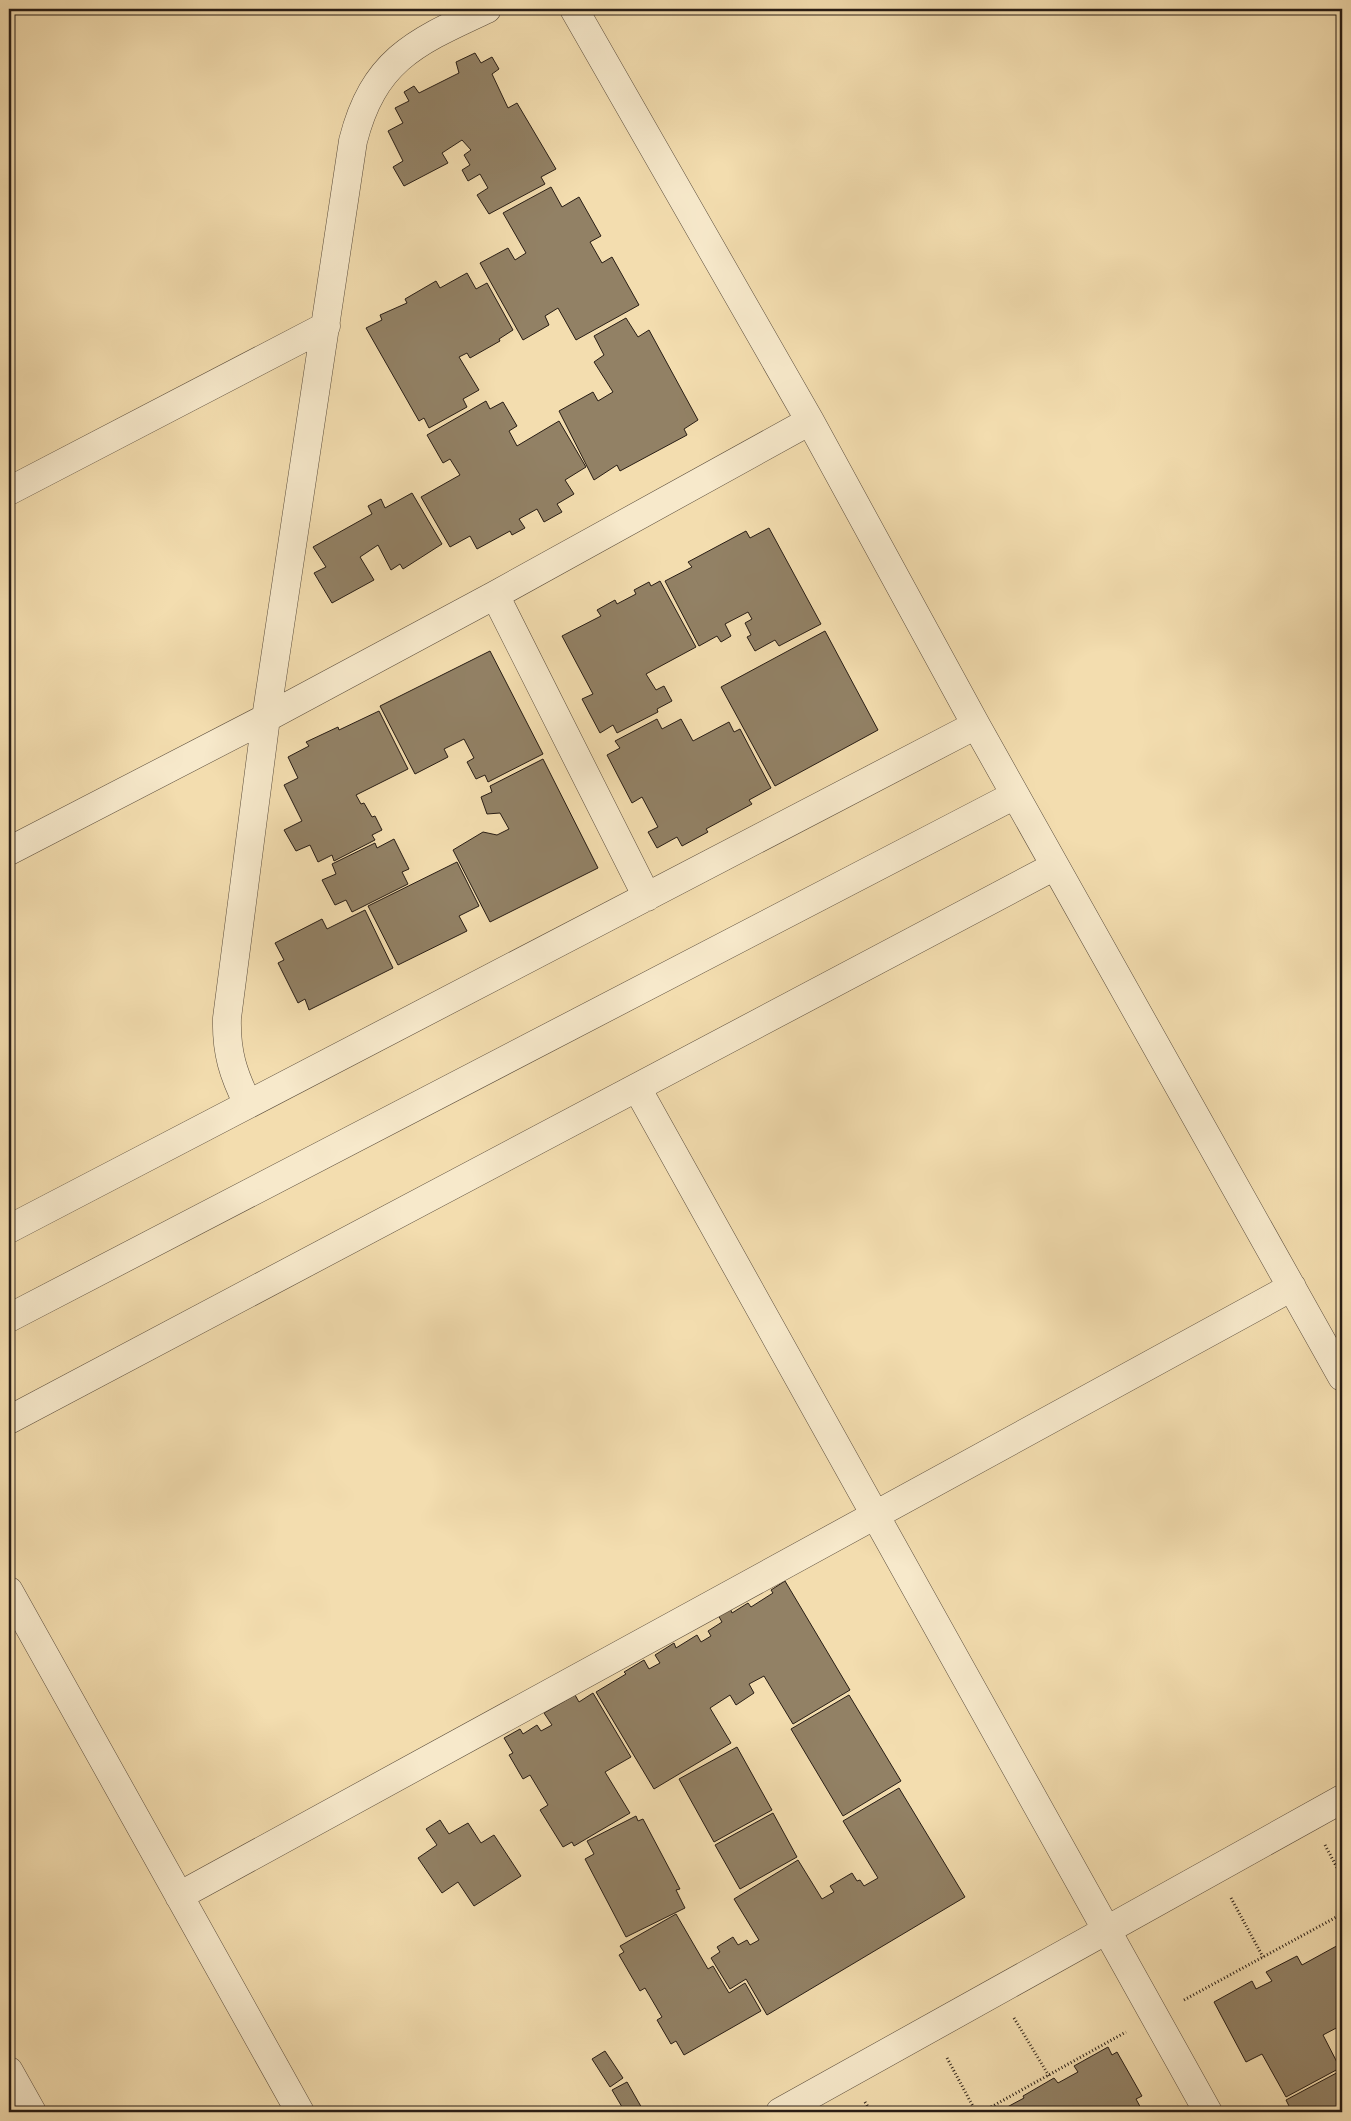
<svg xmlns="http://www.w3.org/2000/svg" width="1351" height="2121" viewBox="0 0 1351 2121" font-family="'IM FELL French Canon',serif">
<rect width="100%" height="100%" fill="#f3ddaf"/>
<filter id="stains"><feTurbulence type="fractalNoise" baseFrequency=".004" numOctaves="4"/><feColorMatrix values="0 0 0 0 .2 0 0 0 0 .09 0 0 0 0 .02 0 0 0 .5 -.17"/></filter>
<radialGradient id="worn" r=".72"><stop offset=".6" stop-color="#630" stop-opacity="0"/><stop offset="1" stop-color="#630" stop-opacity=".3"/></radialGradient>
<!-- building -->
<path fill="#928165" stroke="#281d15" d="M475 53 481 63 492 57 499 69 492 74 508 108 517 103 556 169 541 177 545 184 489 214 477 195 488 188 480 174 468 181 462 170 470 165 464 155 471 150 462 140 442 153 448 163 404 186 393 167 403 161 388 131 403 123 395 108 409 101 404 92 414 86 419 93 459 73 456 62Z
M551 187 562 207 579 197 601 236 590 242 602 263 612 257 639 305 576 340 558 308 545 316 549 325 523 340 480 263 508 248 515 260 526 253 503 213Z
M467 273 476 289 487 283 513 330 499 339 500 341 470 358 467 353 459 357 479 390 463 399 467 407 429 428 424 418 419 421 366 328 382 320 380 315 407 303 405 299 436 281 440 288Z
M626 318 638 337 649 330 698 420 684 429 687 435 620 471 617 465 594 480 559 411 593 392 598 401 613 392 594 362 604 355 594 336Z
M486 401 490 409 503 402 517 426 509 431 517 446 559 421 586 467 565 480 574 494 557 504 562 512 544 522 537 509 519 519 525 528 512 535 510 531 477 549 470 536 450 547 421 497 460 475 450 459 443 463 427 435Z
M412 493 442 544 403 569 400 564 391 570 378 545 360 557 374 580 332 603 314 573 326 567 313 547 372 514 368 506 381 499 385 508Z
M769 528 821 624 779 646 775 640 755 651 747 637 751 635 745 623 752 619 748 612 725 624 731 636 721 642 717 636 699 646 665 581 692 567 688 562 746 531 750 538Z
M660 581 696 647 646 674 656 690 664 686 672 701 657 709 658 712 617 733 613 725 600 733 582 699 593 694 562 636 601 616 597 610 615 600 617 604 636 594 634 590 649 582 651 586Z
M825 631 878 730 775 786 721 687Z
M490 651 543 754 488 782 485 775 476 779 467 762 474 758 464 739 444 749 448 757 415 774 380 706Z
M379 711 408 769 356 795 361 804 364 803 372 817 375 816 382 830 372 835 375 840 334 861 332 855 318 862 310 845 296 851 284 830 302 821 284 785 298 778 288 757 309 746 306 742 338 727 339 730Z
M657 719 662 729 681 719 693 741 729 722 734 732 740 729 771 788 749 800 752 804 706 829 708 832 682 846 677 837 657 848 648 832 658 827 642 797 632 803 607 755 620 748 615 741Z
M543 759 598 868 490 922 453 850 483 832 497 835 509 829 500 813 487 814 481 797 492 792 490 786Z
M394 839 409 869 402 872 408 884 352 912 346 900 335 905 322 880 336 874 332 864 375 843 377 848Z
M457 862 479 906 459 916 467 931 398 965 368 906Z
M365 910 393 968 309 1010 305 999 298 1003 278 963 284 960 275 943 322 919 327 929Z
M785 1581 850 1690 793 1724 764 1676 749 1684 754 1693 736 1705 730 1695 710 1708 731 1743 654 1789 596 1692 626 1674 624 1672 644 1660 649 1669 660 1663 655 1655 674 1643 676 1648 697 1635 701 1642 711 1636 708 1631 722 1622 718 1615 730 1608 732 1613 748 1603 751 1607 773 1593 771 1590Z
M593 1693 631 1757 605 1772 630 1813 574 1846 572 1842 563 1847 540 1810 548 1805 530 1775 523 1779 509 1755 513 1753 504 1738 520 1729 523 1734 537 1725 541 1731 552 1725 544 1713 575 1695 579 1702Z
M849 1695 901 1781 843 1816 791 1729Z
M737 1747 772 1810 714 1842 679 1779Z
M899 1788 965 1897 767 2015 746 1979 730 1989 711 1958 720 1952 717 1947 733 1937 738 1945 747 1940 750 1945 759 1940 734 1899 798 1860 822 1899 834 1892 830 1886 852 1873 857 1881 860 1880 864 1886 878 1878 843 1821Z
M773 1813 797 1857 740 1889 715 1845Z
M636 1816 638 1821 643 1819 680 1889 676 1890 685 1908 626 1937 585 1859 594 1854 587 1841Z
M440 1820 449 1834 468 1823 481 1843 494 1835 521 1876 474 1906 458 1882 442 1893 418 1858 437 1845 426 1829Z
M676 1914 708 1969 713 1966 729 1993 745 1983 761 2011 684 2055 676 2041 671 2044 657 2020 662 2017 645 1988 640 1991 619 1955 624 1952 620 1946Z
M1342 1943V2025L1323 2035 1340 2068 1286 2097 1262 2054 1246 2062 1214 2002 1252 1981 1256 1989 1272 1981 1266 1972 1297 1956 1302 1965Z
M1108 2047 1112 2055 1117 2052 1142 2096 1136 2099 1143 2112H998L1024 2098 1023 2096 1054 2078 1058 2083 1078 2072 1074 2066Z
M605 2051 623 2078 610 2087 592 2059Z
M1342 2070V2112H1292L1286 2100Z
M627 2082 643 2110 640 2112H625L612 2090Z"/>
<g fill="none" stroke-linecap="round" stroke-linejoin="round">
<!-- minor casing -->
<g stroke="#5b4d3c" stroke-width="29">
<path id="minor" d="M574 9 810 421 976 725 1342 1377
M9 491 326 326
M495 595 647 897
M9 851 266 718 495 595 810 421
M637 1088 1208 2112
M248 1104C233 1074 226 1052 227 1018L266 718 353 141C374 59 416 42 487 9
M9 1229 976 725
M9 1318 1015 795
M9 1420 1055 866
M9 1591 300 2112
M179 1896 1292 1287
M9 2071 32 2112
M780 2112 1342 1799"/>
</g>
<!-- path -->
<path stroke="#281d15" stroke-width="3" stroke-dasharray="1 2.5" stroke-linecap="butt" d="M1325 1845 1342 1877
M1231 1898 1263 1957
M1184 2000 1342 1914
M1014 2018 1049 2076
M947 2058 976 2112
M865 2102 871 2112
M982 2112 1126 2032"/>
<!-- minor -->
<use href="#minor" stroke="#f7e9cb" stroke-width="28"/>
</g>
<!-- margin -->
<rect width="1351" height="2121" fill="none" stroke="#f3ddaf" stroke-width="30"/>
<rect x="10" y="10" width="1331" height="2101" fill="none" stroke="#281d15" stroke-width="2.5"/>
<rect x="15" y="15" width="1321" height="2091" fill="none" stroke="#281d15"/>
<rect width="100%" height="100%" filter="url(#stains)"/>
<rect width="100%" height="100%" fill="url(#worn)"/>
</svg>
